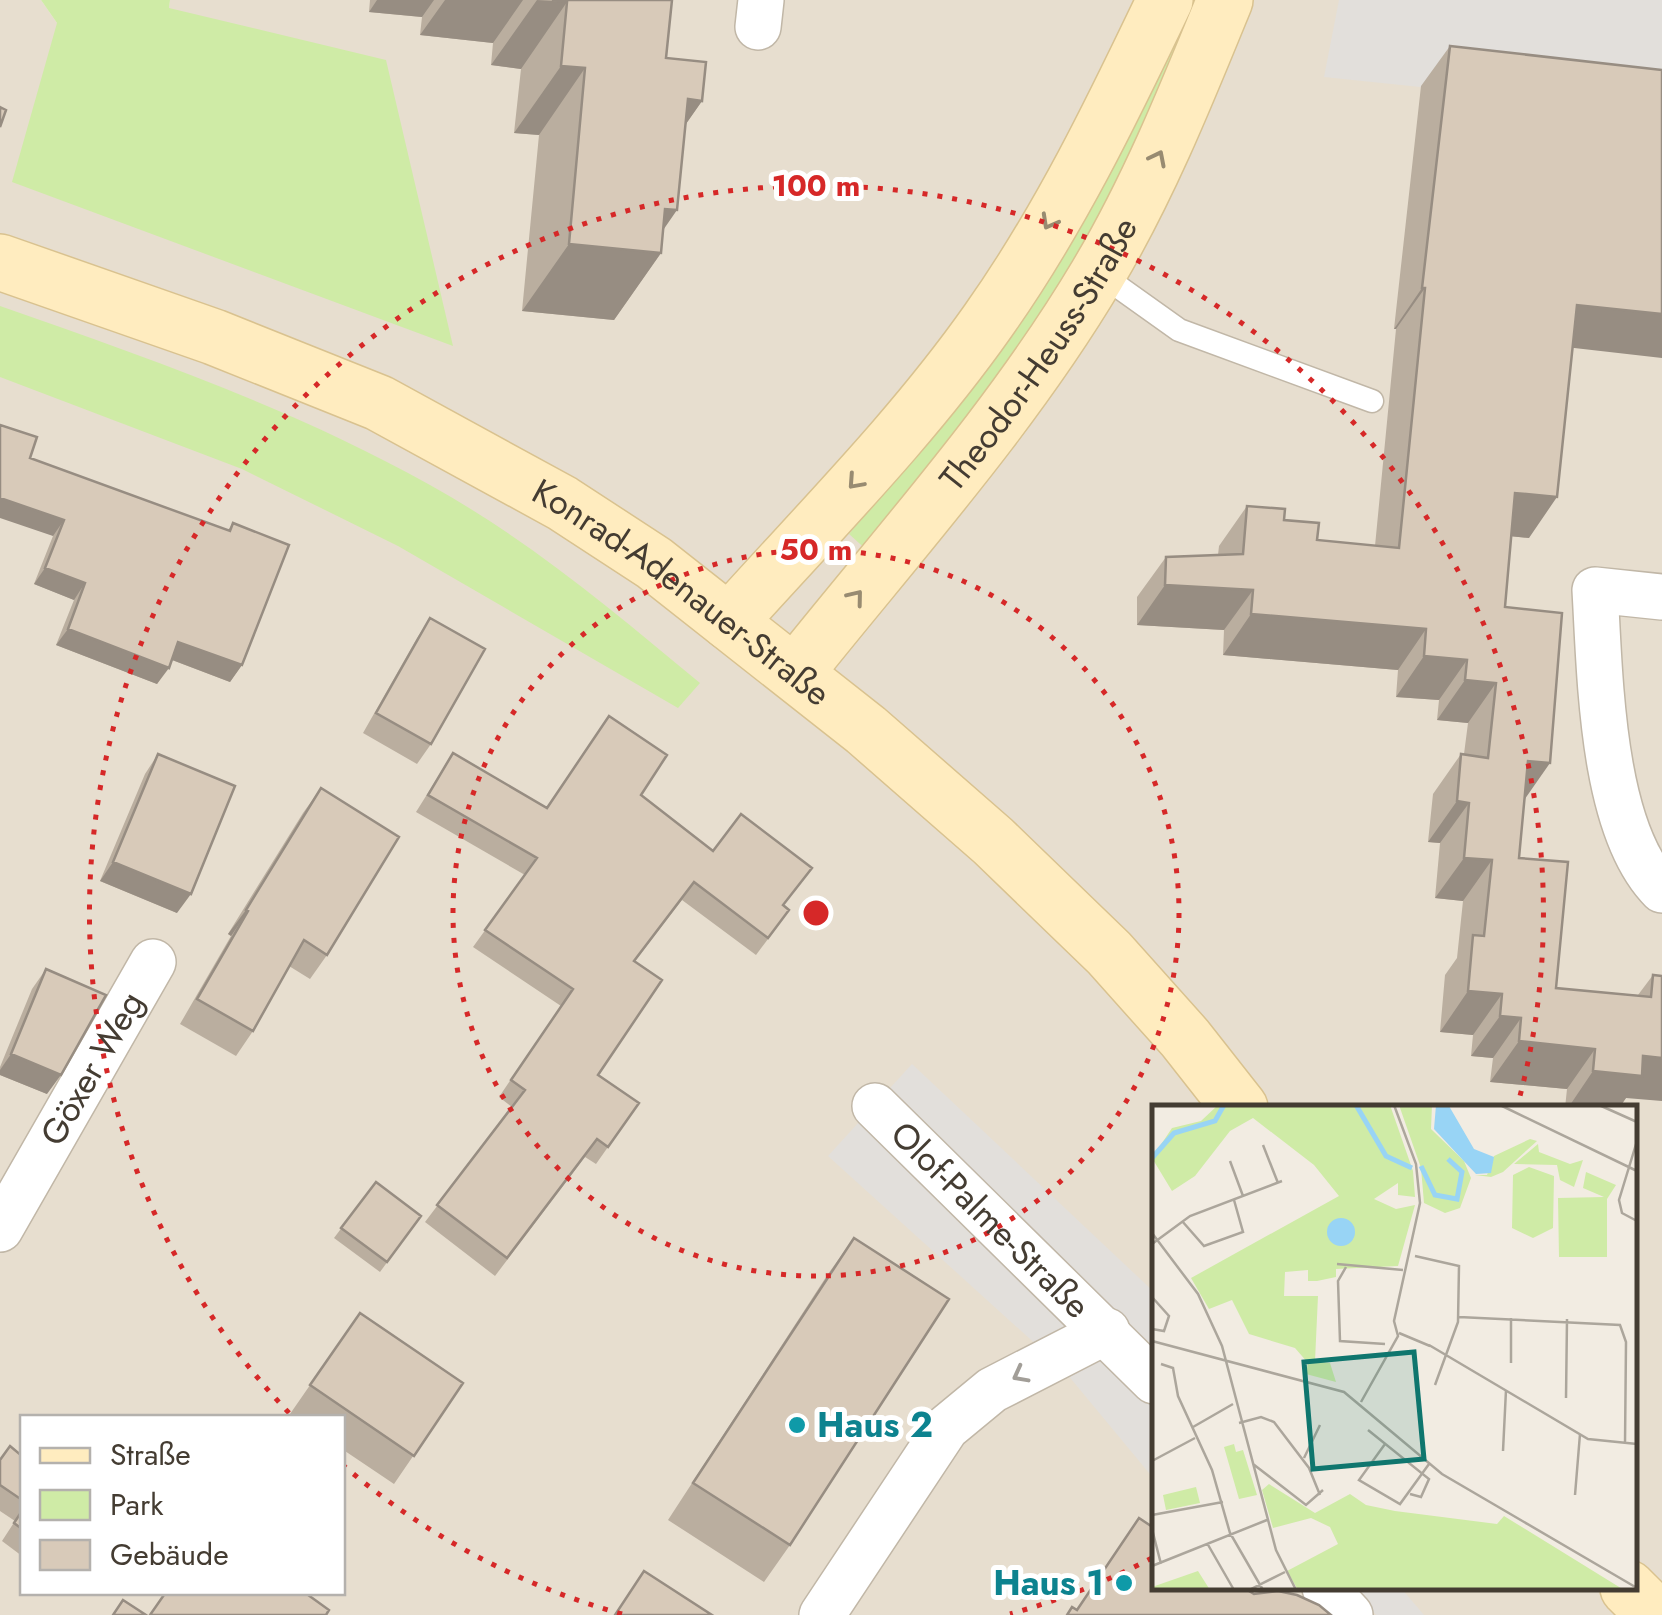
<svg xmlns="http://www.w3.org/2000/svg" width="1662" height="1615" viewBox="0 0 1662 1615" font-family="Jost,sans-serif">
<rect width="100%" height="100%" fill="#f2ece2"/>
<!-- residential -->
<path fill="#e7decf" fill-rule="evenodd" d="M0 0H41L57 23 169 8 170 0H1662V1615H0ZM1154 1108H1634V1588H1154ZM22 1418H342V1592H22Z"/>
<!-- green -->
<path fill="#cfeba6" d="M41 0H170L169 8 386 60 453 346 12 182 57 23Z
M1183 0H1211L1088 267 870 553 849 534 949 414Z
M0 306C146 357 294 409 430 485 529 540 613 611 700 683L678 708 398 546 242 469 0 377Z"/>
<!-- parking -->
<path fill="#e2dfdb" d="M1339 0H1662V112L1324 77Z
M912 1064 1154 1292V1479L1062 1368 828 1156Z
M1353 1588H1401L1424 1615H1376Z"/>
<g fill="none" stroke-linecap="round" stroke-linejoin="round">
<!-- lane casing -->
<g stroke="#c1b7a7" stroke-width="25">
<path id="lane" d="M1099 273 1179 330 1372 401"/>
</g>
<!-- street casing -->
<g stroke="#c1b7a7" stroke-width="48">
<g id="street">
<path d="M758 27 761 0"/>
<path d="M1662 597 1595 590C1600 674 1601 829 1662 890"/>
<path id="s1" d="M875 1106 1154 1381"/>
<path id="s2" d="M0 1229 153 962"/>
<path d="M1325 1588 1350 1615"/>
<path d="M822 1615 946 1428 992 1390 1107 1331"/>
</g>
</g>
<!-- secondary casing -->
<g stroke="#d9c28f" stroke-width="58">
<g id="secondary">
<path id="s3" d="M0 262 214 337 379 403 562 503 654 563 866 730 993 841 1109 953 1185 1038 1240 1108"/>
<path d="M729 622C817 524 912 429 988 321 1059 221 1113 109 1165 0"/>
<path id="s4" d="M795 673C898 544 1012 418 1097 275 1149 188 1187 93 1225 0"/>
<path d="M1628 1588 1655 1615"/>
</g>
</g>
<!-- lane -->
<use href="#lane" stroke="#fff" stroke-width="22"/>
<!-- street -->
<use href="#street" stroke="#fff" stroke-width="45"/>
<!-- secondary -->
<use href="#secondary" stroke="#ffecbf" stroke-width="55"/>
</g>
<!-- wall -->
<path fill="#baae9f" d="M370 0H672L666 58 702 101 685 125 663 230 661 253 614 320 522 311 539 135 514 133 521 69 491 65 493 43 420 35 422 17 369 12Z
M1450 46 1572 348 1529 538 1511 536 1505 607 1524 800 1519 858 1556 988 1638 995 1653 975 1662 976 1626 1098 1619 1108H1565L1567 1089 1490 1082 1493 1058 1471 1056 1473 1035 1440 1032 1445 975 1457 958 1463 901 1435 898 1440 843 1428 842 1433 794 1461 754H1464L1468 723 1437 720 1439 700 1396 697 1398 670 1223 655 1224 630 1137 625V597L1166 557 1218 555 1219 546 1247 506 1284 520 1317 540 1375 546 1396 329H1394L1421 86Z
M30 458 228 530 233 523 242 665 230 682 172 660 157 684 56 645 74 600 34 584 53 536Z
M430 618 431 744 417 764 363 733 417 638Z
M453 753 546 808 641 795 784 905 777 927 756 955 682 900 635 961 598 1075 639 1103 596 1164 585 1157 495 1276 425 1222 512 1107 499 1097 561 1006 473 947 525 875 416 812Z
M158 754 177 913 100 881 145 774Z
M321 788 327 955 310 979 289 966 253 1031 236 1056 180 1024 231 936 228 934 303 813Z
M46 969 47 1094 0 1075V1067L32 989Z
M376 1182 421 1216 380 1272 334 1238Z
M854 1238 790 1545 764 1582 668 1520 828 1274Z
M360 1313 463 1383 394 1484 342 1449V1418H296L290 1414Z
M22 1456V1556L2 1541 15 1521 0 1511V1460Z"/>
<!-- shaded-wall -->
<path fill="#978d82" d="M377 0H434L422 17 369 12Z
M445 0H523L493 43 420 35Z
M537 0 567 2 521 69 491 65Z
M561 66 585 68 539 135 514 133Z
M688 99 702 101 656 167Z
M665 209 677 210 648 252 661 253 614 320 522 311 569 244Z
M1422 288H1425L1396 329H1394Z
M1577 305 1662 314V358L1548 345Z
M1515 493 1557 497 1529 538 1487 534Z
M0 498 64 520 53 536 0 518Z
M45 568 85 583 74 600 34 584Z
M1165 585 1253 590 1224 630 1137 625Z
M1251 614 1426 629 1398 670 1223 655Z
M68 629 169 668 157 684 56 645Z
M178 642 242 665 230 682 167 658Z
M1424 656 1467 660 1439 700 1396 697Z
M1465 680 1496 683 1468 723 1437 720Z
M1528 761 1550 763 1522 803Z
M1457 801 1469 803 1440 843 1428 842Z
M1464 858 1492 860 1463 901 1435 898Z
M113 862 191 894 177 913 100 881Z
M246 910 248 911 231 936 228 934Z
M1468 991 1502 994 1473 1035 1440 1032Z
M1500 1016 1521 1018 1493 1058 1471 1056Z
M1519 1041 1595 1049 1567 1089 1490 1082Z
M11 1054 61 1075 47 1094 0 1075V1070Z
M1643 1056 1662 1058V1101L1626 1098 1619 1108H1568L1593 1071Z"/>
<!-- building -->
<path fill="#d8cab9" stroke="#978d82" stroke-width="2.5" d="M552 0H672L666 58 706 62 702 101 688 99 677 210 665 209 661 253 569 244 585 68 561 66 567 2Z
M1450 46 1662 70V314L1577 305 1557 497 1515 493 1505 607 1562 613 1550 763 1528 761 1519 858 1568 862 1556 988 1651 997 1653 975 1662 976V1058L1643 1056 1642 1076 1593 1071 1595 1049 1519 1041 1521 1018 1500 1016 1502 994 1468 991 1473 935 1484 936 1492 860 1464 858 1469 803 1457 801 1461 754 1488 758 1496 683 1465 680 1467 660 1424 656 1426 629 1251 614 1253 590 1165 585 1166 557 1243 554 1247 506 1285 509 1284 520 1319 523 1317 540 1399 548 1425 288H1422Z
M0 107 6 110 0 127Z
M0 425 37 437 30 458 230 531 233 523 289 545 242 665 178 642 169 668 68 629 85 583 45 568 64 520 0 498Z
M430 618 485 649 431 744 376 713Z
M609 716 667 755 641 795 713 851 741 814 812 868 783 905 789 910 768 938 694 882 634 961 662 980 598 1075 639 1103 608 1147 597 1139 507 1258 437 1205 525 1090 511 1080 573 989 485 930 537 858 428 795 453 753 547 808Z
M158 754 235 786 191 894 113 862Z
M321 788 399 837 327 955 304 940 253 1031 197 999 248 911 246 910Z
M46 969 106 995 61 1075 11 1054Z
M376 1182 421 1216 387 1262 341 1228Z
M854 1238 949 1299 790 1545 693 1483Z
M360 1313 463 1383 414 1456 310 1385Z
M10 1446 22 1456V1500L0 1485V1460Z
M22 1511V1529L14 1523Z
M1139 1518 1154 1528V1588H1244L1254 1594 1278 1591 1297 1595 1319 1605 1331 1615H1067L1072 1607 1077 1610Z
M644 1571 712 1615H615Z
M166 1592H304L329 1610 326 1615H150Z
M123 1600 146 1615H113Z"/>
<!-- one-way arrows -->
<defs><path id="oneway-chevron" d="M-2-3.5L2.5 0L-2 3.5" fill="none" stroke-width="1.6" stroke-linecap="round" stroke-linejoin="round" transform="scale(2.5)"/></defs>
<g stroke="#988b71">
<use href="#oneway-chevron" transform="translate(1158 158) rotate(-63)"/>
<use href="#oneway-chevron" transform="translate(1049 222) rotate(119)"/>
<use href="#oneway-chevron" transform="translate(855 482) rotate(132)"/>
<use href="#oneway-chevron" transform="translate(856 597) rotate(-51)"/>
</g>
<use stroke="#a29e98" href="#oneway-chevron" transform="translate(1020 1375) rotate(152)"/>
<!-- distance rings -->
<g fill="none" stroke="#d62828" stroke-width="5" stroke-dasharray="5 10">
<circle cx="816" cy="913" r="363"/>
<path d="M1152 1558A727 727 0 0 1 1010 1614M622 1614A727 727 0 0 1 344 1466M289 1413A727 727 0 1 1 1517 1107"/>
</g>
<!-- markers -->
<g fill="#0f9aa8" stroke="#fff" stroke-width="4">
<circle cx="797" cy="1425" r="10"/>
<circle cx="1124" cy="1583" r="10"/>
</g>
<g text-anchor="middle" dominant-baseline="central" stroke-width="10" stroke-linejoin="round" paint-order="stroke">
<!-- street labels -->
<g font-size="35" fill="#443c32" stroke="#fff">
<text stroke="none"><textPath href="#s4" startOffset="402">Theodor-Heuss-Straße</textPath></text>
<text stroke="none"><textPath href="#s3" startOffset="762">Konrad-Adenauer-Straße</textPath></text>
<text stroke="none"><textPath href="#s2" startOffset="185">Göxer Weg</textPath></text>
<text stroke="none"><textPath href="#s1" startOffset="162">Olof-Palme-Straße</textPath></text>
</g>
<!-- culture labels -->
<g font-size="35" font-weight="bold" fill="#0d838f" stroke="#fff" text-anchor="start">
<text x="817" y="1425">Haus 2</text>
<text x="1104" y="1583" text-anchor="end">Haus 1</text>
</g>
</g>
<!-- overview -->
<g transform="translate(1152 1105)">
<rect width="485" height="485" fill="#f2ece2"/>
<path d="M66 0H238L261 66 263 92 246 90V78L222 94 244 104 263 100 246 161 184 164V172L165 176H156V165L133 167 132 191H166L163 256 178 258 184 277 154 269 156 258 143 243 97 229 80 195 57 204 39 173 187 91 162 60 101 13 78 26 43 71 20 86 0 53 20 23 49 16ZM247 0H280L279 24 312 56 319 73 308 103 293 108 272 98 269 63ZM378 34 385 36 351 67 339 72 323 70H335L342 51ZM386 39 387 47 418 59 431 55 422 82 408 75 405 60 362 59ZM377 62 402 71 401 123 381 133 360 123 361 70ZM434 67 464 80 455 94V152H407L406 93 452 92 431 83ZM82 339 84 347 91 345 105 390 87 394 72 342ZM117 379 163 408 198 389 214 400 243 406 345 419 352 411 472 485H146L135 466 186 439 178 422 159 413 121 423 110 385ZM44 382 48 398 14 405 11 390ZM46 466 58 485H0V482Z" fill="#cfeba6"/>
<path d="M284 0 297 1 322 44 342 52 339 68 324 69 282 24ZM175 127a14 14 0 1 1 28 0a14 14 0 1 1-28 0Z" fill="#98d4f5"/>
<path fill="none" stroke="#98d4f5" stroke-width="5" d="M204 0 234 51 260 63M0 53 22 28 63 16 72 0M269 61 283 90 305 94 310 67 296 54"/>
<path fill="none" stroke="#aca69c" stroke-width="2.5" d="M348 0 485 66M447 0 485 17M485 36 467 95 470 108 485 116M111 40 126 78M78 56 91 91M30 116 52 141 91 127 82 95M0 128 46 189 70 241 124 445 144 485M0 139 38 111 130 76M263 151 307 161 306 217 283 280M185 159 251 165M194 162 186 176 188 236 233 239M0 192 17 211 12 226 0 224M307 212 468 220 474 237 473 339M247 228 278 241M0 236 192 287 290 369 485 483M277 240 436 334 485 339M359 258V213M9 259 21 263 26 291 60 365 78 428 111 485M414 293 415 214M209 297 246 231 242 216 268 98 264 59 242 0M87 318 109 312 122 317 157 363 168 390M41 322 81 299M216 325 277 374 269 392 258 389M233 339 207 375 248 399 277 359M351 346 354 285M152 353 168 320M0 356 43 333M101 359 154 400 171 385M423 390 428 329M0 410 71 397M0 424 9 459M55 438 82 485M0 461 115 415M97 485 133 467"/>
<path fill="#0f766e" fill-opacity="0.15" stroke="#0f766e" stroke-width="5" d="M262 247 272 354 161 364 152 257Z"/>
<rect width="485" height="485" fill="none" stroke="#443c32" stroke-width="5"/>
</g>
<circle cx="816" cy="913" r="15" fill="#d62828" stroke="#fff" stroke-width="5"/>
<g font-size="30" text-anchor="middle" font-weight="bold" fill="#d62828" stroke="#fff" stroke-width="10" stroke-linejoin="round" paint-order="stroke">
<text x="816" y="196">100 m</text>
<text x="816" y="560">50 m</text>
</g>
<!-- legend -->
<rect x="20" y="1415" width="325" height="180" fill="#ffffff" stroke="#b4b1ad" stroke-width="2.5"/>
<rect x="40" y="1448" width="50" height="15" fill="#ffecbf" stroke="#b4b1ad" stroke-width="2.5"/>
<text x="110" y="1465" font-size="30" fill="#443c32">Straße</text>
<rect x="40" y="1490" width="50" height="30" fill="#cfeba6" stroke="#b4b1ad" stroke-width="2.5"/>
<text x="110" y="1515" font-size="30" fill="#443c32">Park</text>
<rect x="40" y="1540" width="50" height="30" fill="#d8cab9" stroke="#b4b1ad" stroke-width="2.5"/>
<text x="110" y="1565" font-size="30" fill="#443c32">Gebäude</text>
</svg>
